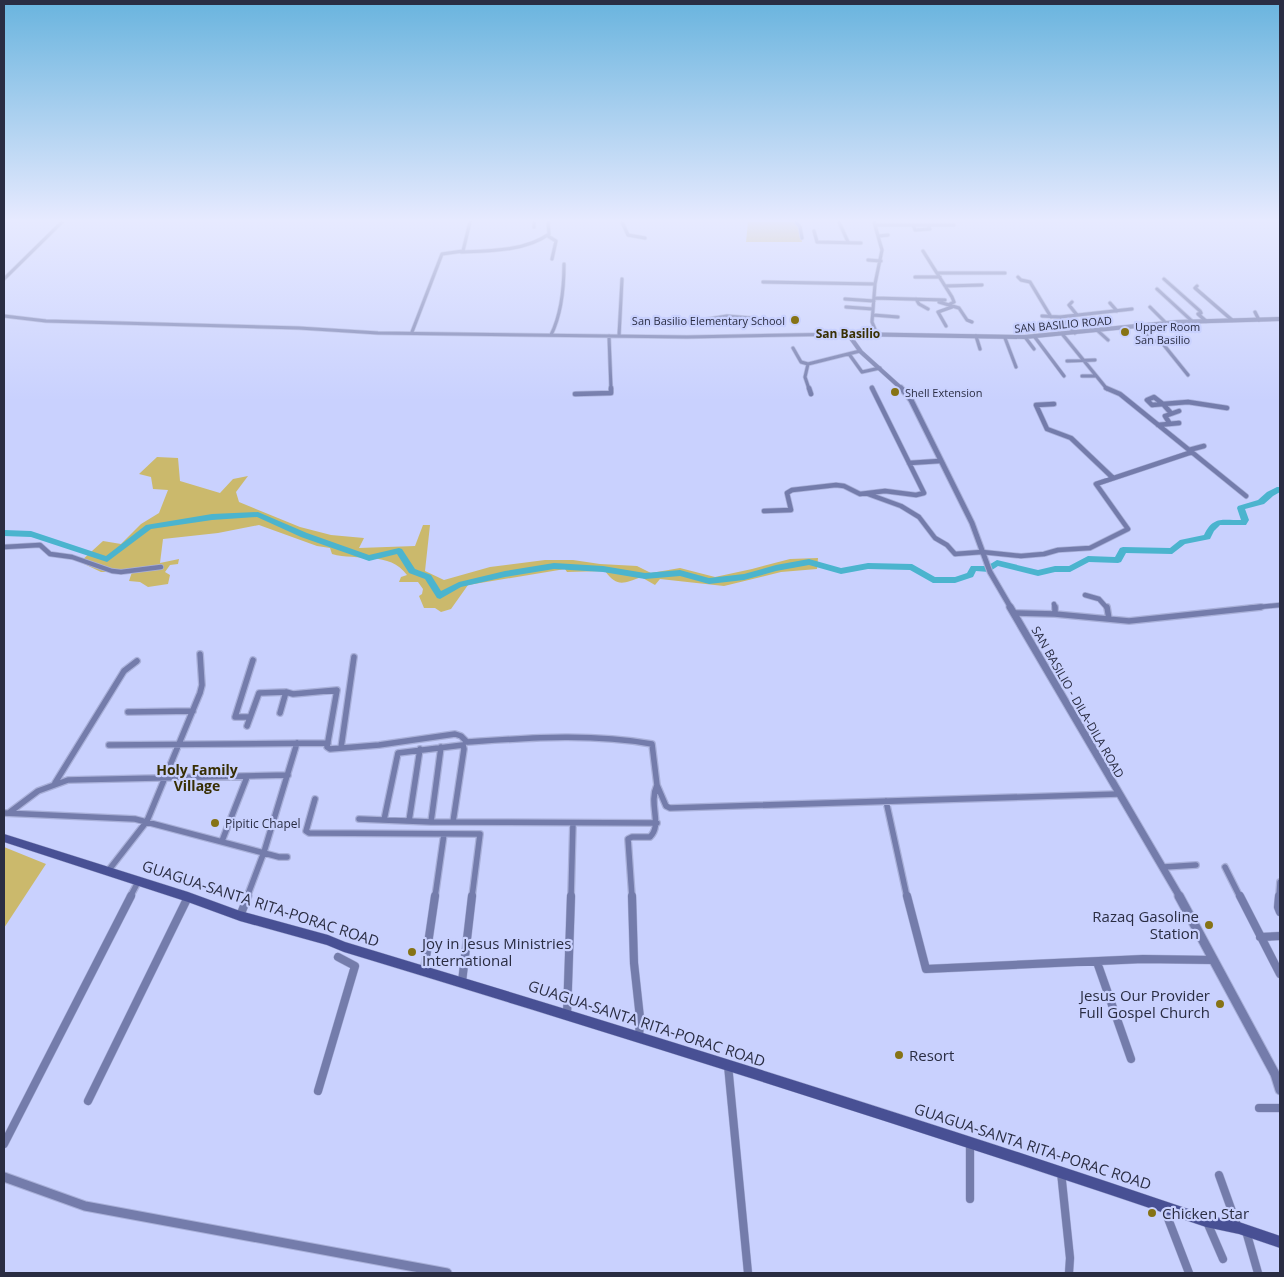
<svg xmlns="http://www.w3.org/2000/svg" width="1284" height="1277" viewBox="0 0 1284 1277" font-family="'Open Sans',sans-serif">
<rect width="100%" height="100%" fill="#c9d1fe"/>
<!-- green -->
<path fill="#cbb96c" d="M748 222H796L799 226 802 242H746Z
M157 457 178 458 180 481 220 493 233 479 248 476 236 492 239 502 300 527 331 535 364 538 359 548 415 546 423 525H430L425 571 444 580 490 567 545 560H573L600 564 637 566 651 573 680 568 715 577 752 569 790 559 818 558 817 569 781 572 724 586 660 579 655 585 641 577C623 584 617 587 605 571L567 572 565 569 468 585 451 609 441 612 435 608H424L419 596 422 594 423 589 418 582H399L401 577 407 575C390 551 357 561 332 554L330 548 317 546 259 525 218 533 163 539 160 563 179 559 178 564 170 565 165 572 170 575 168 584 148 587 140 582 129 581 132 572H101L80 562 103 541 121 544 141 524 159 513 168 490 153 489 151 477 139 474Z
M4 847 46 864 4 928Z"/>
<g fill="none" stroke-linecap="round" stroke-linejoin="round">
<!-- river -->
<path fill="#4bb4ce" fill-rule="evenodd" d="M1277 487H1280V492L1273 496 1264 504 1245 509 1249 520 1246 525H1220L1214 531 1210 539 1185 544 1172 554 1126 553 1121 562 1118 563 1089 562 1070 572H1055L1038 576 998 566 989 572 976 571 973 577 955 583H933L910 570 868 569 841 574 809 565 776 571 744 580 709 584 680 576 645 579 603 572 554 569 505 577 461 587 440 599 437 598 425 579 409 573 397 554 369 561 301 537 257 517 212 520 151 529 107 562 31 537 4 536V530L31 531 106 556 146 525 212 514 258 512 307 533 369 555 399 548 402 549 415 569 431 575 441 591 459 582 505 571 554 563 603 566 645 573 680 570 709 578 744 574 776 565 809 559 841 568 868 563 912 564 935 577H955L967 573 971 566H987L997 560 1038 570 1055 566H1069L1088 556 1115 557 1120 548 1123 547 1170 548 1180 540 1204 535C1213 516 1222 520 1241 520L1237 508 1238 506 1258 500 1267 492Z"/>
<!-- minor-far3 casing -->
<g stroke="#a9b0d9" stroke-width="4.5">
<path id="minor-far3" d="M534 222V227
M622 222 628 235 645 238
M796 222 800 227 802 238
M839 222 848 242
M874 222 882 250 875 284 872 322 877 334
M875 225H954
M913 225 915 230 930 229 928 225
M814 231 817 242 861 243
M548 236 556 241 552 259
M879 236 888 235
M923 251 952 297 954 302 950 304
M461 252C489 251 526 251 549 234L548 222
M868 260 881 261
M937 273H1005
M915 277H940
M1018 277 1021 280 1030 282 1051 317
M4 279 62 222
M1164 279 1200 311 1201 313 1198 314 1206 321
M763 282 875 284
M945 286 982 285
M1197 286 1195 288 1232 320
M1157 289 1193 322
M874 298 945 300
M845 299 874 301
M916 299 919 304 928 309
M939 302 959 308 967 320 972 322
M1072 302 1069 305 1077 315
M1110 303 1117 311
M846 307 873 309
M1150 307 1166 323
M1255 312 1259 320
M873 315 898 317
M4 316 46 321 299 328 378 333 687 337 848 334
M1042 316 1060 317 1132 309
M1060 317 1075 333
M671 325 727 316 751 318
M946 326 938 312 952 307
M1136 326 1152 340 1163 344 1188 375
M1098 331 1108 340
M412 332 442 254 463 251 470 222
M551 335C562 313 564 288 564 264
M1063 335 1107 389
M609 336 611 389
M619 336 622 279
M976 336 980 349
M1034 336 1064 376
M1025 337 1034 349
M1005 338 1016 367
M793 348 801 362 808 364
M849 354 862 372 880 368
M1067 361 1095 360
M1082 376H1095
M872 387 873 389
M809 389 805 377 808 364 860 351"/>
</g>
<!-- minor-far2 casing -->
<g stroke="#a9b0d9" stroke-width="6">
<path id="minor-far2" d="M809 388 811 394
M1106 388 1120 394 1246 496
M575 394 611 393V388
M1154 397 1163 404 1152 405 1147 400Z
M1054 404 1036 405 1047 429 1071 438 1112 477
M1163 404 1188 402 1227 408
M1163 404 1170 412
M1170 424 1165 416 1179 411
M1158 425 1179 423
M1189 450 1204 446
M909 463 940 461
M868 494 901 506 919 517 935 538 947 545 955 554 982 552 1021 556 1044 554 1058 550 1090 548 1128 529 1096 484 1192 452
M764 511 791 510 787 493 792 490 836 485 844 486 860 494 885 491 916 495 924 493 872 388
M4 547 40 545 50 554 72 557 112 571 121 572 161 567
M1085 595 1099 599 1107 608
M1054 604 1055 608
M1249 608 1280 605"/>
</g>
<!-- minor-far1 casing -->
<g stroke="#a9b0d9" stroke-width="8">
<path id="minor-far1" d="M1055 607V614
M1107 607 1109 619
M1014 613 1055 614 1129 621 1261 607
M128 712 193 711
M280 713 286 692
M250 717H235L253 660
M247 726 259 693 286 692 293 694 337 690 327 747 330 749 379 745 455 734 461 736 467 742C529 738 590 733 652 744L657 785 666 806 670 808 1118 794
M109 745 328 743
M341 748 354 657
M55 783 124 671 137 661
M315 799 306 831 309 833 480 834 472 897
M886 801 907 897
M10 812 38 791 68 780 288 775
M4 813 135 819 279 857H287
M359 819 431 822 657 823
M384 820 398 753 463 745 464 749 453 822
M409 821 420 749
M431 822 441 747
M222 841 247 777
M1164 867 1196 865
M1225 867 1240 897
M108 871 147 821 200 693 202 685 200 654
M130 897 138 882
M247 897 264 852 297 743
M435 897 444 834
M571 897 573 823
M632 897 628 839 632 837H650C663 824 648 805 657 785
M1279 897 1280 882"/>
</g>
<!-- minor casing -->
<g stroke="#a9b0d9" stroke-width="9">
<path id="minor" d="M632 896 634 963 640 1018 639 1038
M907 896 926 969 1143 959 1213 960
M1240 896 1280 974
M1279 896 1278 907 1280 912
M240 916 248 896
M1260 937 1280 936
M1097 962 1131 1059
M424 971 435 896
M462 982 472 896
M567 1015 571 896
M728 1065 748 1273
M318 1091 355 966 338 957
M88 1101 188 897
M1259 1108H1280
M4 1144 131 896
M970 1144V1199
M1061 1172 1070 1258 1069 1273
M1219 1175 1238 1228
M1164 1208 1189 1273
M1207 1222 1223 1259
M1246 1231 1258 1273"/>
</g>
<!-- tertiary-far3 casing -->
<g stroke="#a9b0d9" stroke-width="5">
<path id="tertiary-far3" d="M902 389 861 352 848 334 1025 337 1177 322 1280 319"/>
</g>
<!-- tertiary-far2 casing -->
<g stroke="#a9b0d9" stroke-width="7">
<path id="tertiary-far2" d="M901 388 911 400 972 523 990 572 1011 608"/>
</g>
<!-- tertiary-far1 casing -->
<g stroke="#a9b0d9" stroke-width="9">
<path id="tertiary-far1" d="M1010 607 1180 897"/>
</g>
<!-- tertiary casing -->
<g stroke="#a9b0d9" stroke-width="11">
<path id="tertiary" d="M1179 896 1275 1074 1280 1090
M4 1177 85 1206 447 1273"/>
</g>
<!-- secondary casing -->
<g stroke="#a9b0d9" stroke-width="1">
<path id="secondary" d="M4 834 188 892 240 911 328 935 345 942C633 1029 921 1118 1206 1215L1239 1222 1280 1236V1248L1239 1234 1206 1227C920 1130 633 1040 344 952L327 945 240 921 188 902 4 842Z"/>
</g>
<!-- minor-far3 -->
<use href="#minor-far3" stroke="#747cab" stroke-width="3"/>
<!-- minor-far2 -->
<use href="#minor-far2" stroke="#747cab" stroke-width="4.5"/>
<!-- minor-far1 -->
<use href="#minor-far1" stroke="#747cab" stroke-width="5.5"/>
<!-- minor -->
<use href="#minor" stroke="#747cab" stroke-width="8"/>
<!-- tertiary-far3 -->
<use href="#tertiary-far3" stroke="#747cab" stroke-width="4"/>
<!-- tertiary-far2 -->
<use href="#tertiary-far2" stroke="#747cab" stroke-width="5"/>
<!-- tertiary-far1 -->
<use href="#tertiary-far1" stroke="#747cab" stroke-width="7"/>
<!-- tertiary -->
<use href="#tertiary" stroke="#747cab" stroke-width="9"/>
<!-- secondary -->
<use href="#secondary" fill="#485094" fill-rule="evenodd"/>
</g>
<!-- sky -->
<linearGradient id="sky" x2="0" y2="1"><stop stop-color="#69b4de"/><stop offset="0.55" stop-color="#e7eaff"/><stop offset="1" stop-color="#e7eaff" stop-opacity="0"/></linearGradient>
<rect width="1284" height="401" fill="url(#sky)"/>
<!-- markers -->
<g fill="#867315" stroke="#c9d1fe" stroke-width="2">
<circle cx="795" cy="320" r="5"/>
<circle cx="1125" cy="332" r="5"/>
<circle cx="895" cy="392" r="5"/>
<circle cx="215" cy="823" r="5"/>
<circle cx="1209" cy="925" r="5"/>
<circle cx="412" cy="952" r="5"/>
<circle cx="1220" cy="1004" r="5"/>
<circle cx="899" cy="1055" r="5"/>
<circle cx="1152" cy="1213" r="5"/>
</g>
<g text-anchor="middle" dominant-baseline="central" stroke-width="4.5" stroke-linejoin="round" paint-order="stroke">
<!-- far-poi labels -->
<g font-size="11" fill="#2a2d43" stroke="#c9d1fe" text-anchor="start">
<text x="785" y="320" text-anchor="end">San Basilio Elementary School</text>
<text x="1135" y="326">Upper Room<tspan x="1135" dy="13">San Basilio</tspan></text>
<text x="905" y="392">Shell Extension</text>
</g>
<!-- far-street labels -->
<g font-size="11" fill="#2a2d43" stroke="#c9d1fe">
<text transform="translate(1063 324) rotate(-5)">SAN BASILIO ROAD</text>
</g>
<!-- far-quarter labels -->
<g font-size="12" font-weight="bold" fill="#382f03" stroke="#c9d1fe">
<text x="848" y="333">San Basilio</text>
</g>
<!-- street labels -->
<g font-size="12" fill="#2a2d43" stroke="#c9d1fe">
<text transform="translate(1078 702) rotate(60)">SAN BASILIO - DILA-DILA ROAD</text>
</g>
<!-- poi labels -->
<g font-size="12" fill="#2a2d43" stroke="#c9d1fe" text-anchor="start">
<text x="225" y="823">Pipitic Chapel</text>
</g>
<!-- neighbourhood labels -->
<g font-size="14" font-weight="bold" fill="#382f03" stroke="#c9d1fe">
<text x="197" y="769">Holy Family<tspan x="197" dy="16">Village</tspan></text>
</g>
<!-- near-street labels -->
<g font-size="15" fill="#2a2d43" stroke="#c9d1fe">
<text transform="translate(261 903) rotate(18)">GUAGUA-SANTA RITA-PORAC ROAD</text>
<text transform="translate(647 1023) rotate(18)">GUAGUA-SANTA RITA-PORAC ROAD</text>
<text transform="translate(1033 1146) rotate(18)">GUAGUA-SANTA RITA-PORAC ROAD</text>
</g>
<!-- near-poi labels -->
<g font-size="15" fill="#2a2d43" stroke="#c9d1fe" text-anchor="start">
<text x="1199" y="916" text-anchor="end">Razaq Gasoline<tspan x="1199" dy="17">Station</tspan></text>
<text x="422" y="943">Joy in Jesus Ministries<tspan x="422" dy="17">International</tspan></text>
<text x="1210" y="995" text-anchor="end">Jesus Our Provider<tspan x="1210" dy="17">Full Gospel Church</tspan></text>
<text x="909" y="1055">Resort</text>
<text x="1162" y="1213">Chicken Star</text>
</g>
</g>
<!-- border -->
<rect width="1284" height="1277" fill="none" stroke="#2a2d43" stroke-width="10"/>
</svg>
